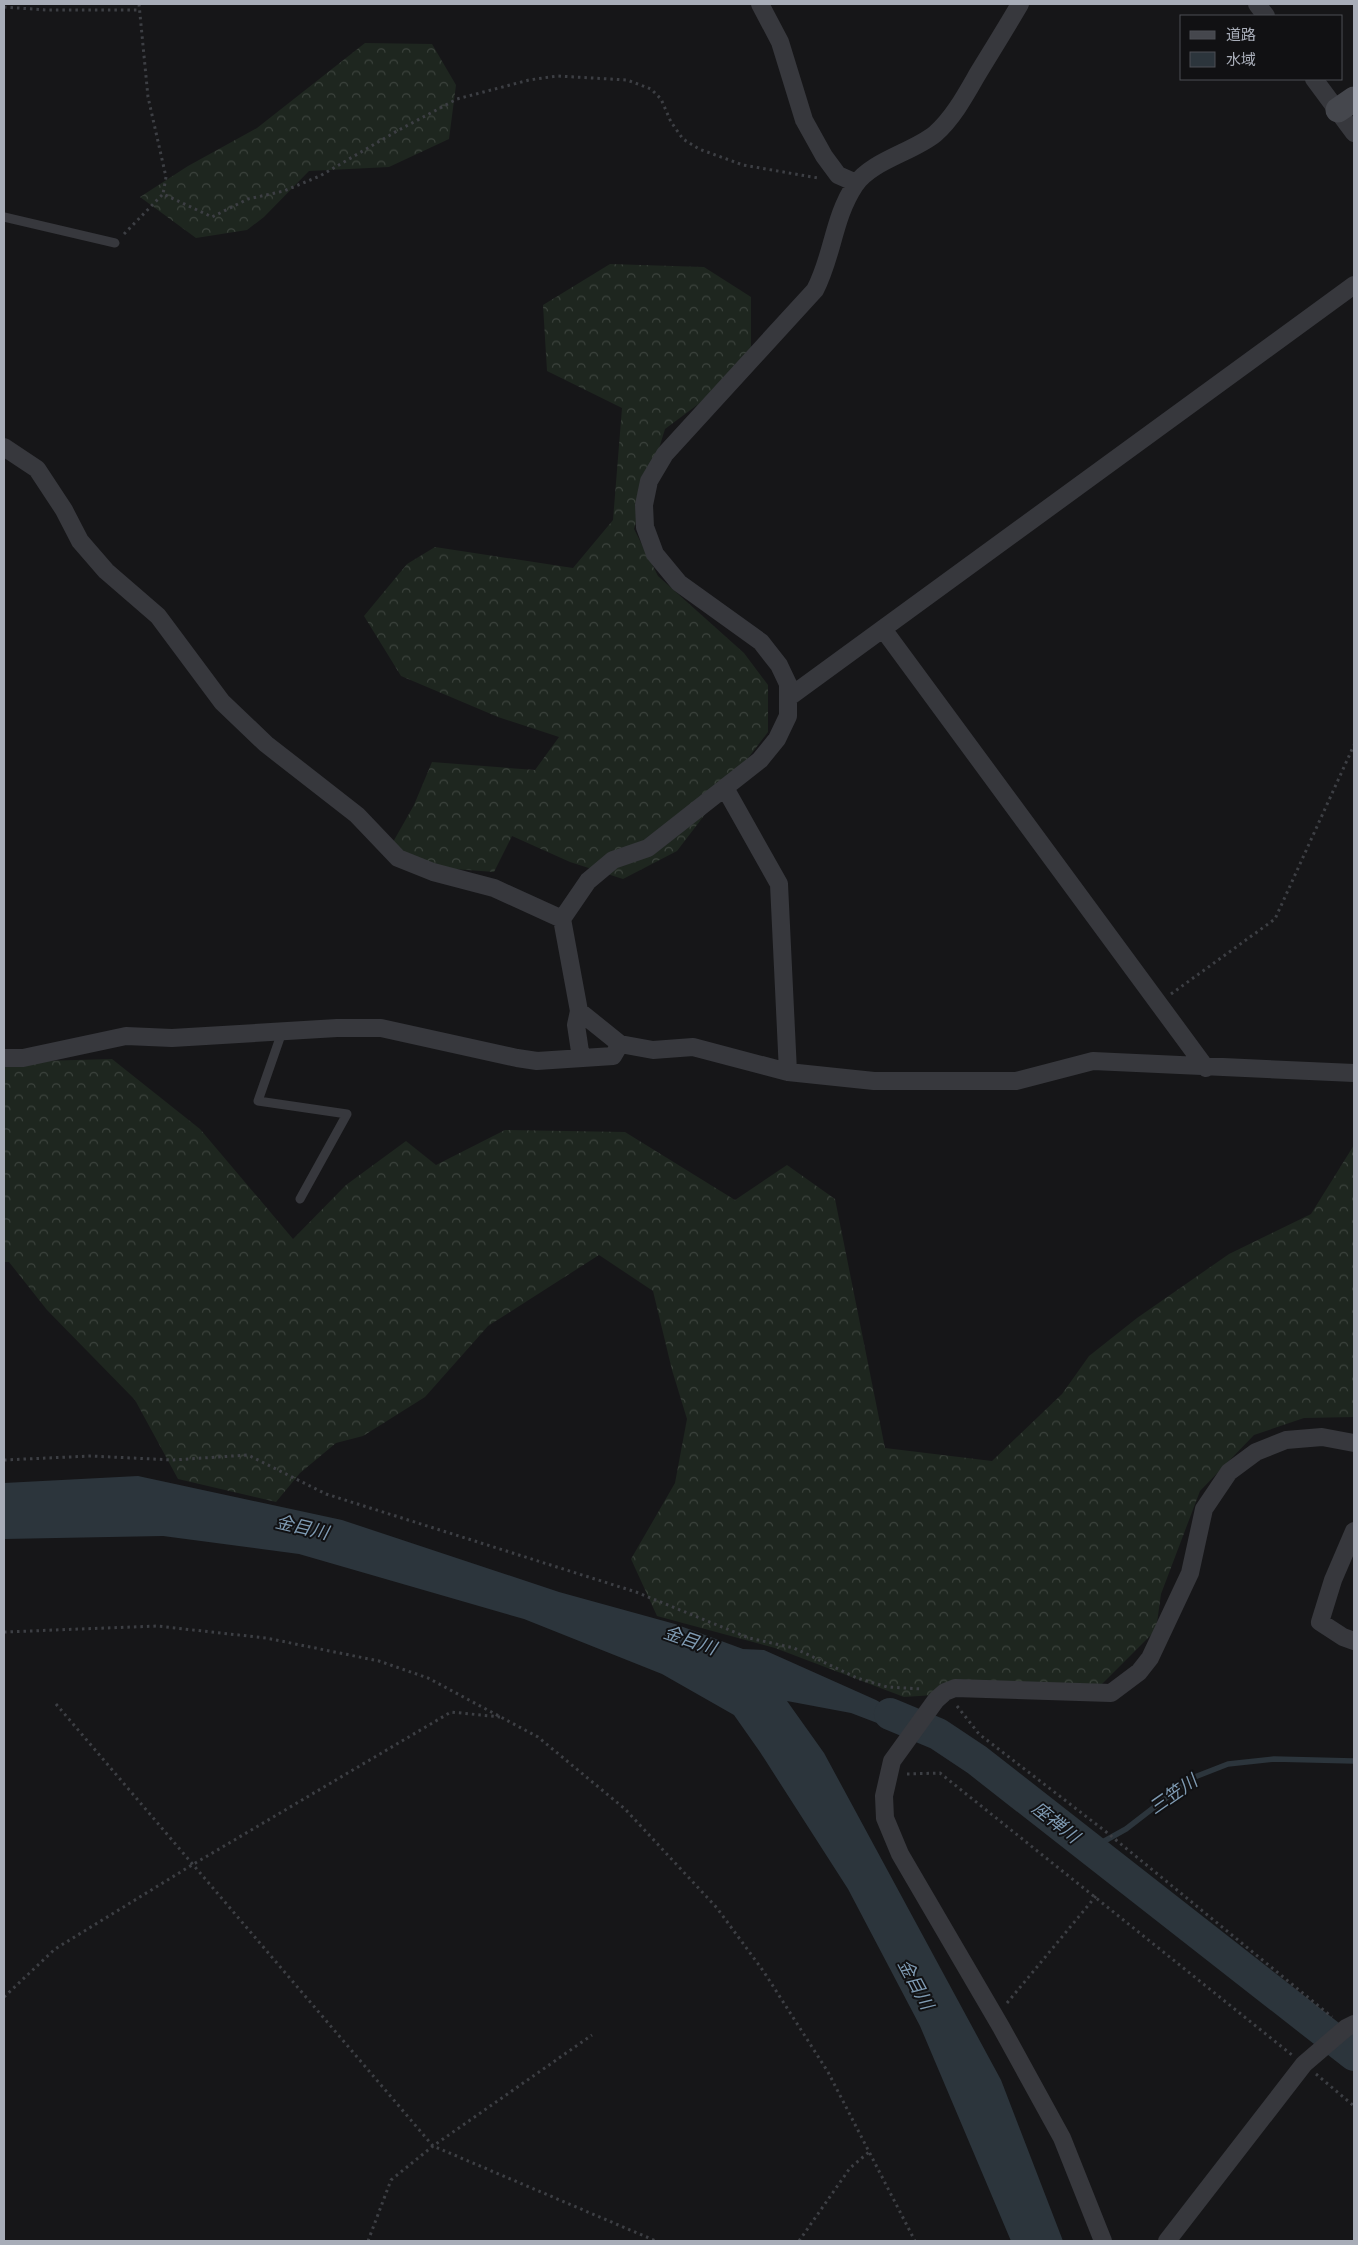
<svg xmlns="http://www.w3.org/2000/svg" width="1358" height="2245" viewBox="0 0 1358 2245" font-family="Inter,'Noto Sans JP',sans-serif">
<defs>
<pattern id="forest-crowns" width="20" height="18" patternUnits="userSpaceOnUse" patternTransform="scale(1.25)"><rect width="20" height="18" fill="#1e261f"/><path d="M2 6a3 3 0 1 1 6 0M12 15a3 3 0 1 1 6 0" fill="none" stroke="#3c433d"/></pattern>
</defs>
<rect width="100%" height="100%" fill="#161618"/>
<!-- forest -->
<path fill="url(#forest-crowns)" d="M365 43 432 44 456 85 449 139 389 167 309 171 264 217 247 230 196 238 140 197 188 166 257 128Z
M610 264 704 267 751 297V365L665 429 634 529 658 576 744 653 768 685V732L677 851 623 879 570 862 512 836 494 872 415 866 393 842 414 805 432 762 535 770 559 737 498 717 401 676 364 616 407 564 435 547 573 568 613 520 622 408 547 371 543 305Z
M112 1059 200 1129 293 1239 346 1185 406 1141 436 1165 505 1130 625 1132 735 1200 787 1165 835 1199 885 1448 992 1461 1062 1394 1089 1356 1137 1318 1229 1254 1311 1214 1354 1145V1417L1304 1418 1254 1435 1200 1491 1161 1594 1156 1630 1102 1684 904 1697 775 1648 657 1616 631 1559 675 1483 687 1419 672 1370 653 1291 599 1255 488 1326 425 1397 363 1436 336 1443 300 1473 276 1502 178 1479 135 1400 47 1310 9 1262H4V1062Z"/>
<!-- water -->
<path fill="#2c353c" d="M138 1476 342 1520 559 1592 675 1624 743 1649 764 1650 876 1700 950 1742 982 1763 851 1713 787 1701 824 1753 1001 2080 1063 2241H1011L920 2026 848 1889 760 1752 734 1715 662 1674 524 1619 299 1554 163 1536 4 1539V1483Z"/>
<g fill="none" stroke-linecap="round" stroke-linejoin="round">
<!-- stream -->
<path stroke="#2c353c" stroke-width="5.5" d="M1090 1849 1126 1829 1192 1778 1228 1764 1274 1759 1354 1761"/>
<!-- river -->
<path stroke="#2c353c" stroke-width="32" d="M890 1714 938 1734 977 1760 1354 2055"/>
<!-- path -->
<path stroke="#3d3f44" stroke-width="3" stroke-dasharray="2.5 4" stroke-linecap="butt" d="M139 4 148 97 166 177 163 194
M4 7 46 10H138
M124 234 163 194 212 217 248 199 284 191 320 176 397 131 457 99 529 80 557 76 627 80 651 89 661 99 671 122 683 139 699 149 743 165 818 178
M1171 994 1275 919 1354 745
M4 1460 91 1456 173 1460 248 1455 326 1494 636 1592 749 1638 794 1648 857 1678 887 1687 922 1689
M4 1632 157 1626 266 1638 379 1661 428 1678 538 1737 625 1809 717 1908 764 1972 828 2072 915 2241
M56 1704 433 2146 656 2241
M957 1706 979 1734 1105 1831 1332 2017
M907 1774 940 1773 1292 2055
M4 1997 55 1949 192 1865 451 1712 500 1717
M1007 2003 1096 1896
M1316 2074 1354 2106
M368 2241 391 2180 433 2146 592 2035
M799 2241 850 2168 869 2152"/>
<!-- lane -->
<path stroke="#37383d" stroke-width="9" d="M4 217 115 243
M282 1032 258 1101 347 1114 300 1199"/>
<!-- street -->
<path stroke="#37383d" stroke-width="18" d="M760 4 780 42 804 120 824 156 838 175 856 183
M1020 4C1006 28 991 52 977 75 965 96 953 118 935 134 913 152 871 161 855 185 833 218 833 256 815 290L665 454 649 481 644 505 645 527 655 554 679 583 761 642 779 665 788 684V716L777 739 760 760 648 848 613 860 588 881 562 919 579 1011 620 1044 653 1050 693 1047 788 1072 874 1081H1016L1093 1061 1354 1073
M1257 4 1266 16
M1314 79 1354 133
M4 447 37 469 64 510 80 541 106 571 158 616 222 702 266 744 357 815 398 858 433 872 494 888 562 919
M883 629 1206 1068
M788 698 1354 285
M725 788 779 884 788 1072
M579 1011 576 1025 581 1058
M4 1058H23L126 1036 172 1038 337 1028H381L517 1058 537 1061 613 1056 620 1044
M1354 1531 1333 1580 1320 1622 1343 1637 1354 1641
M1103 2241 1062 2138 1001 2027 900 1854 885 1818 884 1796 892 1761 936 1700 945 1692 955 1688 1111 1693 1139 1672 1150 1658 1190 1573 1204 1509 1229 1472 1256 1452 1286 1440 1322 1437 1354 1443
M1167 2241 1304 2064 1346 2028 1354 2024"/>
<!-- secondary -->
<path stroke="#45474d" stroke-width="25" d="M1338 110 1354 99"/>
</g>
<g text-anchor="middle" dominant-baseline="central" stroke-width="4" stroke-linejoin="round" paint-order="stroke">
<!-- water labels -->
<g font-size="18" font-style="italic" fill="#7f9bb3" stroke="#111113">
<text transform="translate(302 1527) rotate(13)">金目川</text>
<text transform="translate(690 1640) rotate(19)">金目川</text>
<text transform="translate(1173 1794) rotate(-35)">三笠川</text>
<text transform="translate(1056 1822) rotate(38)">座禅川</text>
<text transform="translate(916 1984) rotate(62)">金目川</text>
</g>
</g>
<!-- border -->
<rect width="1358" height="2245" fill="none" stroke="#a8adb8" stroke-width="10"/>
<!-- legend -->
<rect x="1180" y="15" width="162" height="65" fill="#111113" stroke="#4d4f55"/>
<rect x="1190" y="31" width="25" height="8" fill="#45474d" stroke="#4d4f55"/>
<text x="1226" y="40" font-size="15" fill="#a8adb8">道路</text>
<rect x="1190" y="52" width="25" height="15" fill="#2c353c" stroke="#4d4f55"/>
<text x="1226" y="65" font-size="15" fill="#a8adb8">水域</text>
</svg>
